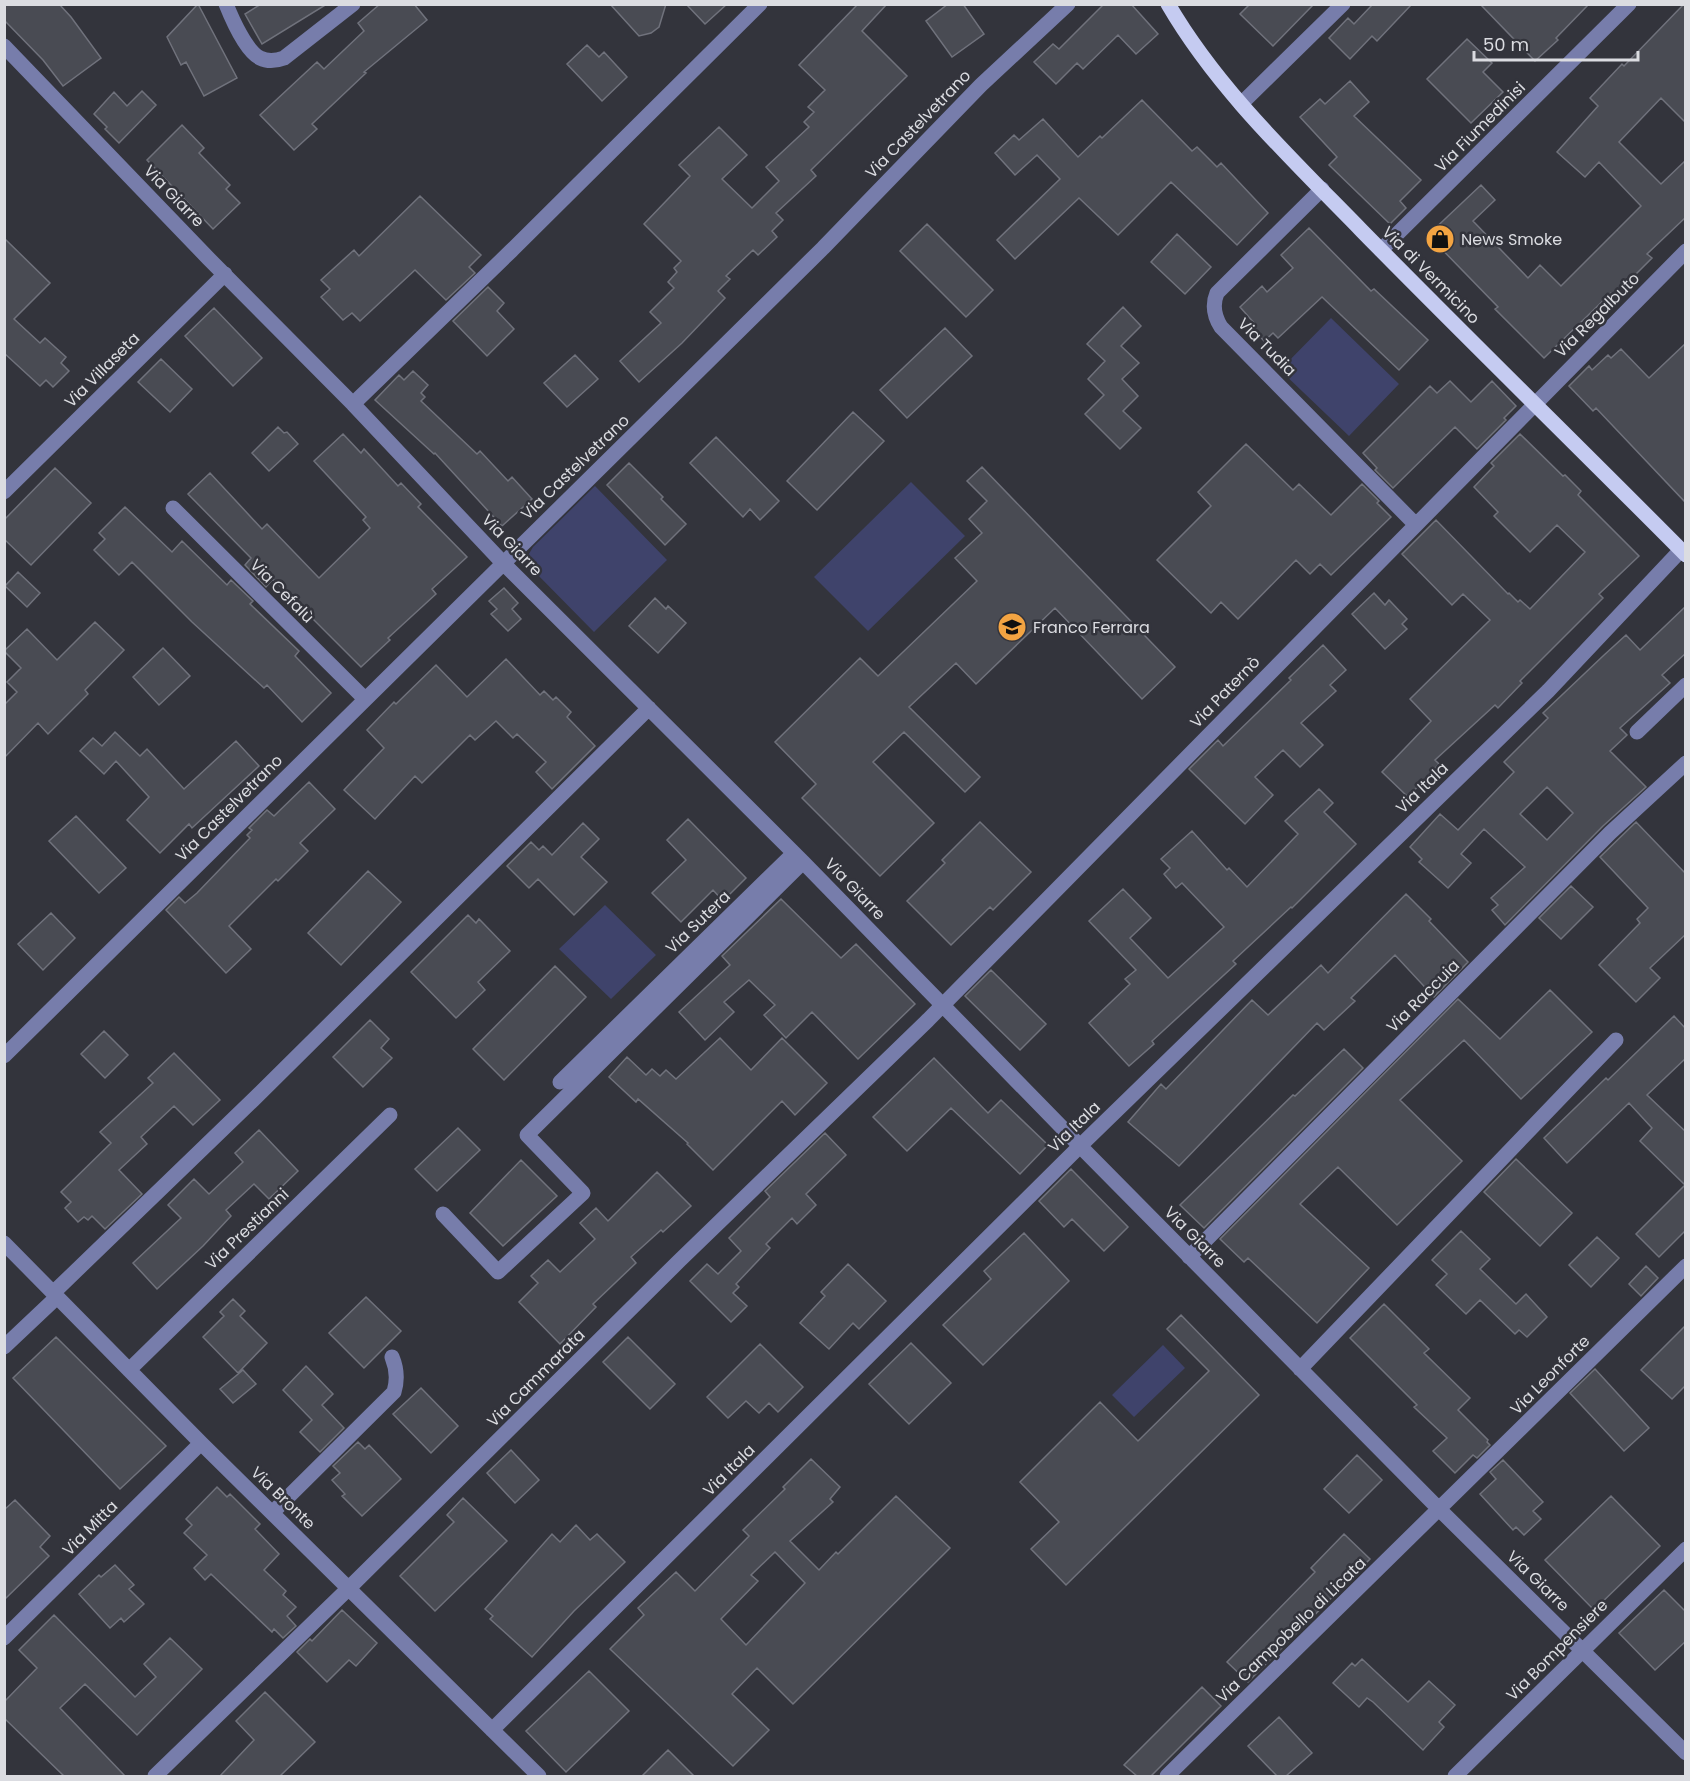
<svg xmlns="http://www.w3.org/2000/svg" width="1690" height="1781" viewBox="0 0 1690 1781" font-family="Poppins,sans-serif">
<rect width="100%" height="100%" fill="#33343c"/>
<!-- green -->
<path fill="#3f436b" d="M1331 318 1399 384 1349 436 1280 370Z
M911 482 965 536 868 631 814 577Z
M595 486 667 560 594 632 531 568 526 559 533 547Z
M605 905 656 955 611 999 559 949Z
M1163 1345 1185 1368 1134 1417 1112 1395Z"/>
<!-- building -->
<path fill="#494b53" stroke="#70727c" stroke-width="1.5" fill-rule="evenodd" d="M4 4H59L71 17 101 58 63 86 43 60 4 20Z
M198 4 237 78 204 96 186 62 181 65 167 37Z
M261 4H327L262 44 245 14Z
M380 4H414L427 20 364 72 366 73 312 124 317 129 294 150 260 115 317 62 324 69 364 31 358 23Z
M610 4H666L659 27 651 33 639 36Z
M686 4H727L705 24Z
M858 4H887L862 31 907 76 811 170 816 176 776 213 783 220 772 231 777 237 758 255 753 250 726 276 730 279 718 291 725 298 682 343 639 382 620 361 661 323 650 312 674 288 668 282 677 272 674 268 681 261 644 224 690 176 679 165 719 127 747 155 722 179 752 208 779 181 766 167 809 127 804 122 814 112 808 107 825 90 799 65Z
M948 4H963L984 34 952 57 926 21Z
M1104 4H1131L1158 34 1136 54 1118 35 1083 69 1077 63 1056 84 1034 62 1053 44 1059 49Z
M1250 4H1314L1273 46 1240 14Z
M1373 4H1412L1377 41 1372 36 1350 59 1329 38 1348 18 1354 24Z
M1480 4H1589L1556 38 1558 40 1535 61Z
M1684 4H1686V123L1661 98 1619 142 1661 184 1686 160V217L1647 254 1652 258 1614 296 1611 293 1544 358 1495 309 1498 307 1428 235 1481 185 1495 200 1473 221 1528 278 1540 265 1561 286 1641 206 1599 162 1585 177 1557 152 1598 106 1590 98 1622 64 1624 66Z
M1467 39 1492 63 1483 72 1503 92 1471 123 1427 79Z
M587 45 599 57 604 52 627 77 602 101 567 64Z
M1350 81 1369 102 1354 116 1421 180 1400 201 1406 208 1390 224 1329 165 1337 157 1300 117 1320 99 1325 104Z
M142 91 156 105 119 143 105 129 107 127 94 114 114 92 127 106Z
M1142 100 1192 151 1197 147 1217 167 1221 163 1268 213 1237 245 1171 182 1118 235 1079 198 1015 259 997 240 1060 179 1037 155 1015 175 995 153 1014 135 1019 140 1043 119 1078 157 1100 136 1102 138Z
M182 125 204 148 199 153 230 185 226 189 240 203 213 229 147 160Z
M420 196 481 255 469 267 475 273 446 300 415 270 360 321 352 313 343 320 321 297 330 289 321 280 354 250 359 256Z
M927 224 993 290 966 317 900 251Z
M1309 228 1371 291 1374 289 1428 340 1399 370 1322 297 1278 338 1273 333 1264 341 1252 328 1255 324 1240 307 1262 286 1267 292 1293 268 1281 255Z
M1177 234 1211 267 1185 294 1151 262Z
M4 238 50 283 14 319 40 343 45 338 66 357 61 363 69 371 53 387 46 380 40 386 4 353Z
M488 287 504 303 497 311 514 329 487 356 453 321Z
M1123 307 1141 326 1121 346 1139 363 1122 379 1138 396 1123 411 1141 428 1120 449 1085 414 1104 395 1088 379 1105 361 1087 344Z
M214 308 262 358 233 386 185 336Z
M945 328 972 356 907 418 880 390Z
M1686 343V503L1596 408 1593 411 1569 386 1589 366 1592 370 1608 355 1611 358 1621 349 1649 378Z
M575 355 598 379 567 407 544 383Z
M161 359 192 389 170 412 138 382Z
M413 371 428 385 421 393 425 397 421 401 477 454 480 451 508 481 512 477 532 499 502 526 435 453 434 454 375 400 399 375 404 380Z
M1450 381 1471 402 1492 381 1516 406 1504 418 1506 420 1477 449 1455 427 1393 488 1375 470 1377 468 1363 453 1430 386 1437 393Z
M853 412 884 441 817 510 787 481Z
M278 427 284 433 287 432 298 444 269 471 252 453Z
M343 434 361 453 364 449 398 486 401 483 421 504 418 507 467 557 432 589 436 594 388 638 390 640 361 667 273 579 266 587 245 565 251 558 188 494 210 473 262 529 267 524 319 578 370 528 363 520 366 517 314 461Z
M1520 434 1563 476 1565 475 1581 491 1578 495 1639 556 1599 594 1603 598 1520 681 1522 683 1498 708 1495 705 1435 760 1439 764 1408 797 1382 772 1431 721 1410 699 1490 620 1463 594 1452 605 1402 554 1436 520 1508 594 1509 593 1518 602 1520 600 1530 609 1585 552 1557 525 1530 552 1494 516 1498 512 1474 487 1494 466 1491 463Z
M716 437 779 501 760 520 750 509 743 517 690 463Z
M1246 444 1293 490 1299 484 1331 515 1362 484 1379 501 1377 503 1391 517 1331 575 1320 564 1310 574 1296 560 1238 619 1221 602 1211 613 1157 560 1211 506 1198 492Z
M629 463 663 497 661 499 686 524 665 545 607 485Z
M982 467 1175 667 1142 699 1055 608 976 684 956 663 909 707 980 777 965 792 904 732 873 762 934 823 880 876 802 798 816 784 775 742 860 658 878 676 977 581 955 558 982 533 969 519 987 501 967 481Z
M55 468 91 503 31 565 4 539V520Z
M125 507 172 552 182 541 227 585 231 580 253 601 250 604 299 651 295 656 331 693 302 722 267 685 264 688 192 622 132 562 119 575 94 550 105 539 99 533Z
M18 572 40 593 27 607 5 586Z
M504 588 518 603 512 609 521 619 508 631 491 614 497 609 489 601Z
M1374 593 1385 605 1389 600 1407 619 1402 624 1407 629 1385 649 1352 614Z
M655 598 666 609 668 606 686 623 658 653 629 626Z
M1686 606V653L1662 675 1670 683 1620 728 1627 735 1610 751 1646 787 1603 826 1505 925 1492 910 1498 905 1491 898 1525 867 1484 829 1461 854 1471 863 1448 888 1419 862 1422 859 1410 847 1440 814 1458 830 1514 772 1504 762 1548 718 1543 713 1603 656 1626 635 1640 650ZM1547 787 1573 813 1547 840 1520 814Z
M95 622 124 650 85 690 88 694 48 734 38 723 4 758V705L17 692 7 682 21 668 4 651 27 629 57 660Z
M1323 645 1346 670 1330 685 1336 691 1301 723 1323 745 1300 767 1283 750 1255 777 1273 795 1245 824 1189 769 1218 740 1223 746 1291 680 1289 678Z
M163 648 190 676 159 705 133 677Z
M506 659 540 695 544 691 553 700 556 697 571 712 567 717 595 746 552 789 536 772 546 762 517 734 513 738 496 721 475 740 470 735 422 783 415 776 375 819 344 790 384 748 367 730 394 702 396 704 436 665 467 697Z
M115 732 140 756 147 749 184 789 236 741 259 766 192 828 189 824 160 853 127 820 149 797 116 761 104 774 80 751 93 738 102 746Z
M309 782 335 809 300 843 308 851 278 881 276 879 229 926 251 949 226 973 166 910 179 897 185 903 197 893 250 838 247 835 252 830 249 828 267 810 274 816Z
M1319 789 1333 803 1324 812 1356 844 1292 908 1291 907 1233 961 1236 964 1152 1041 1154 1044 1129 1066 1089 1023 1130 984 1125 979 1136 970 1089 921 1123 889 1151 918 1130 938 1168 978 1224 927 1182 883 1176 888 1164 874 1170 868 1161 859 1192 831 1227 870 1229 868 1247 887 1298 834 1285 821Z
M76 816 126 868 99 893 49 841Z
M688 819 746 878 723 901 713 890 681 922 652 893 686 860 667 840Z
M980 822 1031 872 993 910 990 907 951 945 907 901 945 863 942 860Z
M1636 822 1686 874V934L1650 968 1660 978 1636 1002 1599 965 1640 923 1637 919 1648 908 1600 857Z
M583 823 599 839 581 857 607 882 574 915 538 879 529 888 507 866 531 842 539 850 543 846 552 855Z
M368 871 401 902 341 965 308 933Z
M1571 886 1593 907 1561 939 1539 918Z
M1406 894 1431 919 1429 921 1468 962 1434 997 1395 955 1351 998 1355 1001 1324 1030 1317 1023 1179 1166 1128 1122 1161 1084 1166 1089 1252 1000 1268 1015 1321 965 1328 973Z
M781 899 841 958 856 944 915 1004 858 1059 812 1012 786 1038 764 1015 775 1005 749 980 724 1002 734 1012 705 1040 679 1012 730 965 722 956Z
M51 913 75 938 43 970 18 944Z
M468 915 476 923 479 919 510 951 478 982 485 990 456 1018 411 972Z
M555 966 586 997 504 1080 473 1049Z
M991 970 1046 1024 1020 1050 965 996Z
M1550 990 1592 1032 1521 1099 1464 1040 1400 1100 1462 1161 1397 1225 1338 1167 1300 1204 1369 1268 1317 1323 1248 1258 1244 1262 1220 1239 1458 999 1500 1039Z
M1674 1016 1686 1029V1058L1647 1095 1686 1132V1230L1659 1257 1636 1234 1685 1185 1640 1141 1652 1128 1629 1103 1567 1163 1544 1138 1606 1078 1608 1080Z
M370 1020 389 1039 381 1048 392 1058 363 1087 333 1057Z
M104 1031 128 1055 105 1078 81 1054Z
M720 1038 751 1070 782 1038 827 1083 795 1115 782 1101 713 1170 687 1144 688 1143 638 1099 636 1102 609 1077 627 1057 646 1075 652 1069 660 1076 666 1070 676 1079Z
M1344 1049 1363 1068 1204 1228 1180 1205 1293 1095 1295 1096Z
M174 1053 220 1100 193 1125 174 1106 141 1137 147 1144 119 1170 142 1194 105 1229 92 1216 88 1220 84 1217 78 1222 65 1208 71 1202 61 1192 111 1143 100 1132 153 1083 148 1078Z
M934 1058 988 1113 1001 1100 1048 1145 1020 1174 951 1108 907 1151 873 1117Z
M458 1128 480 1150 437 1191 415 1169Z
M259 1130 298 1171 269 1199 254 1184 226 1210 231 1216 203 1246 157 1289 133 1263 181 1218 168 1205 194 1179 209 1194 243 1162 235 1153Z
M825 1133 846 1155 806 1194 816 1205 797 1224 792 1218 766 1244 770 1248 736 1284 739 1287 733 1293 747 1306 731 1322 690 1281 707 1264 718 1274 741 1251 729 1238 770 1197 765 1191Z
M1516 1159 1572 1213 1540 1246 1484 1192Z
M521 1160 557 1196 503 1246 470 1213Z
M1071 1169 1128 1227 1104 1251 1072 1219 1064 1227 1039 1201Z
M657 1172 691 1206 663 1232 661 1230 631 1257 636 1263 593 1304 596 1307 560 1344 519 1302 538 1283 531 1276 548 1260 560 1272 595 1239 580 1223 596 1208 608 1221Z
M1461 1231 1490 1259 1480 1269 1516 1304 1526 1294 1547 1317 1527 1337 1519 1330 1515 1334 1480 1300 1466 1314 1436 1285 1447 1274 1432 1260Z
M1024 1233 1069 1281 983 1365 943 1325 991 1279 984 1271Z
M1597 1237 1619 1258 1591 1287 1569 1265Z
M848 1264 886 1301 859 1329 853 1323 829 1349 800 1323 825 1296 821 1292Z
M1646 1266 1658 1278 1641 1296 1629 1284Z
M366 1297 401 1331 364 1368 329 1333Z
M233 1299 245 1311 240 1316 267 1343 238 1373 203 1337 224 1316 220 1312Z
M1384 1304 1429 1349 1424 1353 1470 1398 1458 1410 1488 1440 1487 1442 1490 1445 1477 1458 1473 1455 1455 1473 1433 1451 1447 1438 1414 1407 1417 1405 1350 1338Z
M1181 1315 1259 1395 1066 1585 1031 1549 1059 1522 1020 1482 1100 1402 1138 1441 1209 1371 1167 1329Z
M1686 1325V1385L1672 1399 1641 1370Z
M56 1337 166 1446 120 1489 13 1378Z
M628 1337 675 1384 650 1409 603 1362Z
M911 1343 951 1383 909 1424 869 1384Z
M760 1344 803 1387 778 1412 769 1403 759 1413 746 1401 728 1418 707 1397Z
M306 1366 333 1394 322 1405 344 1428 320 1452 300 1432 312 1420 283 1390Z
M1595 1369 1649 1428 1624 1451 1570 1393Z
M243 1370 256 1384 233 1403 220 1389Z
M421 1388 458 1426 431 1453 393 1414Z
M358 1442 365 1449 369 1445 401 1479 362 1516 342 1496 345 1494 332 1480 340 1473 333 1466Z
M511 1450 539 1480 515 1503 487 1473Z
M1357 1455 1382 1480 1349 1513 1324 1489Z
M811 1459 840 1487 830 1499 833 1502 790 1541 819 1570 836 1552 838 1554 896 1496 950 1548 793 1704 757 1668 732 1694 769 1730 733 1766 610 1649 644 1615 638 1608 676 1572 695 1591 749 1536 743 1530 785 1489 783 1487ZM775 1552 805 1583 746 1645 721 1619 758 1581 751 1575Z
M1503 1460 1543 1502 1533 1511 1541 1519 1524 1535 1516 1527 1513 1530 1480 1494 1496 1479 1490 1472Z
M217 1487 227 1497 230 1494 260 1524 255 1529 279 1554 264 1570 286 1591 283 1595 296 1607 287 1616 296 1626 283 1638 274 1629 272 1632 211 1574 205 1580 194 1568 207 1555 184 1533 192 1525 186 1519Z
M1611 1496 1660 1546 1594 1610 1545 1560Z
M463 1498 507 1541 435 1611 400 1576 454 1522 447 1515Z
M15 1500 50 1536 40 1547 49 1556 4 1600V1510Z
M576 1525 590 1540 597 1534 625 1562 574 1611 532 1657 490 1619 493 1616 485 1609 552 1534 560 1542Z
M1344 1534 1370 1559 1248 1682 1227 1662 1315 1572 1311 1568Z
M115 1565 134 1585 129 1589 144 1604 124 1622 121 1618 110 1628 79 1594 99 1575 101 1577Z
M1664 1590 1686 1612V1641L1655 1670 1619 1633Z
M342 1610 377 1643 356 1666 349 1660 327 1682 297 1652 310 1639 312 1641Z
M54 1615 135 1697 156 1677 144 1664 170 1638 202 1669 137 1735 85 1684 60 1708 125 1776H64L4 1718V1702L37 1668 19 1650Z
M1362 1659 1408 1702 1429 1681 1455 1705 1439 1722 1444 1727 1423 1750 1373 1702 1367 1698 1359 1707 1333 1683 1352 1663 1355 1666Z
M589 1671 629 1711 566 1772 526 1731Z
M1202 1687 1221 1706 1151 1776H1137L1124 1765Z
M265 1692 315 1742 280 1776H220L254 1740 236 1721Z
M1279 1717 1312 1753 1286 1776H1277L1248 1746Z
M668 1750 694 1776H642Z"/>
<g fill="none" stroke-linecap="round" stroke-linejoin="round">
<!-- minor -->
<path stroke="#777dab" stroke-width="15" d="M226 4C232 19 246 51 260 58 268 62 276 61 284 58L353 4
M4 46 208 258 353 404 503 563 803 862 1080 1146 1439 1509 1686 1753
M1241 104 1343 4
M1322 189 1217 293C1212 305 1214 316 1221 327L1415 524
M1381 250 1629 4
M353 404 511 251 760 4
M4 492 225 274
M173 508 365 699
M1637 732 1686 685
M4 1056 823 248 981 85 1068 4
M560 1082 794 853
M443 1214 498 1272 583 1193 527 1135 803 862
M4 1243 201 1443 539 1776
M1189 1257 1610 833 1686 763
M53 1293 253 1100 649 708
M4 1347 57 1297
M1300 1369 1616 1040
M129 1370 390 1115
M272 1513 394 1392C398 1379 397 1369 392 1357
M4 1638 201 1443
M492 1730 1080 1146 1548 691 1681 550
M155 1776 349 1588 679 1261 928 1020 1686 251
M1167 1776 1686 1266
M1455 1776 1686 1549"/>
<!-- major -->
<path stroke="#c5cbf1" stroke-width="15" d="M1168 4C1218 90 1293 160 1362 231 1469 340 1578 446 1686 555"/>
</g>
<!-- icons -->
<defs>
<g id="shop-disc" transform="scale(1.5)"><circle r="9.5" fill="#f3a442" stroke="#33343c"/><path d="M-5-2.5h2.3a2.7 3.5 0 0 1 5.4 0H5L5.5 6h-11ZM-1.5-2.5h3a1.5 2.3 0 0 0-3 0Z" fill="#111"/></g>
<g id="school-disc" transform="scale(1.5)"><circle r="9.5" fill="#f3a442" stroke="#33343c"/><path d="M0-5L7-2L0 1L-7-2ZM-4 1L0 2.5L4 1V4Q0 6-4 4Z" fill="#111"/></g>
</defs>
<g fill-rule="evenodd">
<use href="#shop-disc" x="1440" y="239"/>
<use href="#school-disc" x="1012" y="627"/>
</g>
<g text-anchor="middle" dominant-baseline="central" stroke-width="5" stroke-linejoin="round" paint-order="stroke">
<!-- street labels -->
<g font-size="16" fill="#dbdce1" stroke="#33343c">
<text transform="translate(918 124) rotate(-46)">Via Castelvetrano</text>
<text transform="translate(1480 127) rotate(-45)">Via Fiumedinisi</text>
<text transform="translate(174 196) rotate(46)">Via Giarre</text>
<text transform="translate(1431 275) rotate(45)">Via di Vermicino</text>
<text transform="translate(1597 315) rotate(-45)">Via Regalbuto</text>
<text transform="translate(1267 347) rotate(45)">Via Tudia</text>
<text transform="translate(102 370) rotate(-45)">Via Villaseta</text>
<text transform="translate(575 467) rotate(-44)">Via Castelvetrano</text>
<text transform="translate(512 545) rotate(46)">Via Giarre</text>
<text transform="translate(282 591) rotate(45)">Via Cefalù</text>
<text transform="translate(1225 692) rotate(-46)">Via Paternò</text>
<text transform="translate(1422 788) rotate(-44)">Via Itala</text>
<text transform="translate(229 808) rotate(-45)">Via Castelvetrano</text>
<text transform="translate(855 889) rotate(46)">Via Giarre</text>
<text transform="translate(698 922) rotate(-44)">Via Sutera</text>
<text transform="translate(1423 996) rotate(-45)">Via Raccuia</text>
<text transform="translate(1074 1127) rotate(-44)">Via Itala</text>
<text transform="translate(247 1229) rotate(-44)">Via Prestianni</text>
<text transform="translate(1195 1237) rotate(45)">Via Giarre</text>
<text transform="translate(1550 1375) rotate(-45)">Via Leonforte</text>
<text transform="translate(536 1378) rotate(-45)">Via Cammarata</text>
<text transform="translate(729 1470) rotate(-45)">Via Itala</text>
<text transform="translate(283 1498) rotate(44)">Via Bronte</text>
<text transform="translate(90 1528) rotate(-45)">Via Mitta</text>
<text transform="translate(1538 1581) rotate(44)">Via Giarre</text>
<text transform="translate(1291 1630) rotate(-44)">Via Campobello di Licata</text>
<text transform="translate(1557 1650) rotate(-45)">Via Bompensiere</text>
</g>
<!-- poi labels -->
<g font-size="16" fill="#dbdce1" stroke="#33343c" text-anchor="start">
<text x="1461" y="239">News Smoke</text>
<text x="1033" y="627">Franco Ferrara</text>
</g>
</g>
<!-- border -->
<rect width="1690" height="1781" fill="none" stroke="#dbdce1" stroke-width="12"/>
<!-- scale -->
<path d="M1474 51v9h164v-9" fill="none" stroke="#dbdce1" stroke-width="3"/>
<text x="1483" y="51" font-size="18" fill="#dbdce1" stroke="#33343c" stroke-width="4.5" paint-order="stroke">50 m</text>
</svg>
